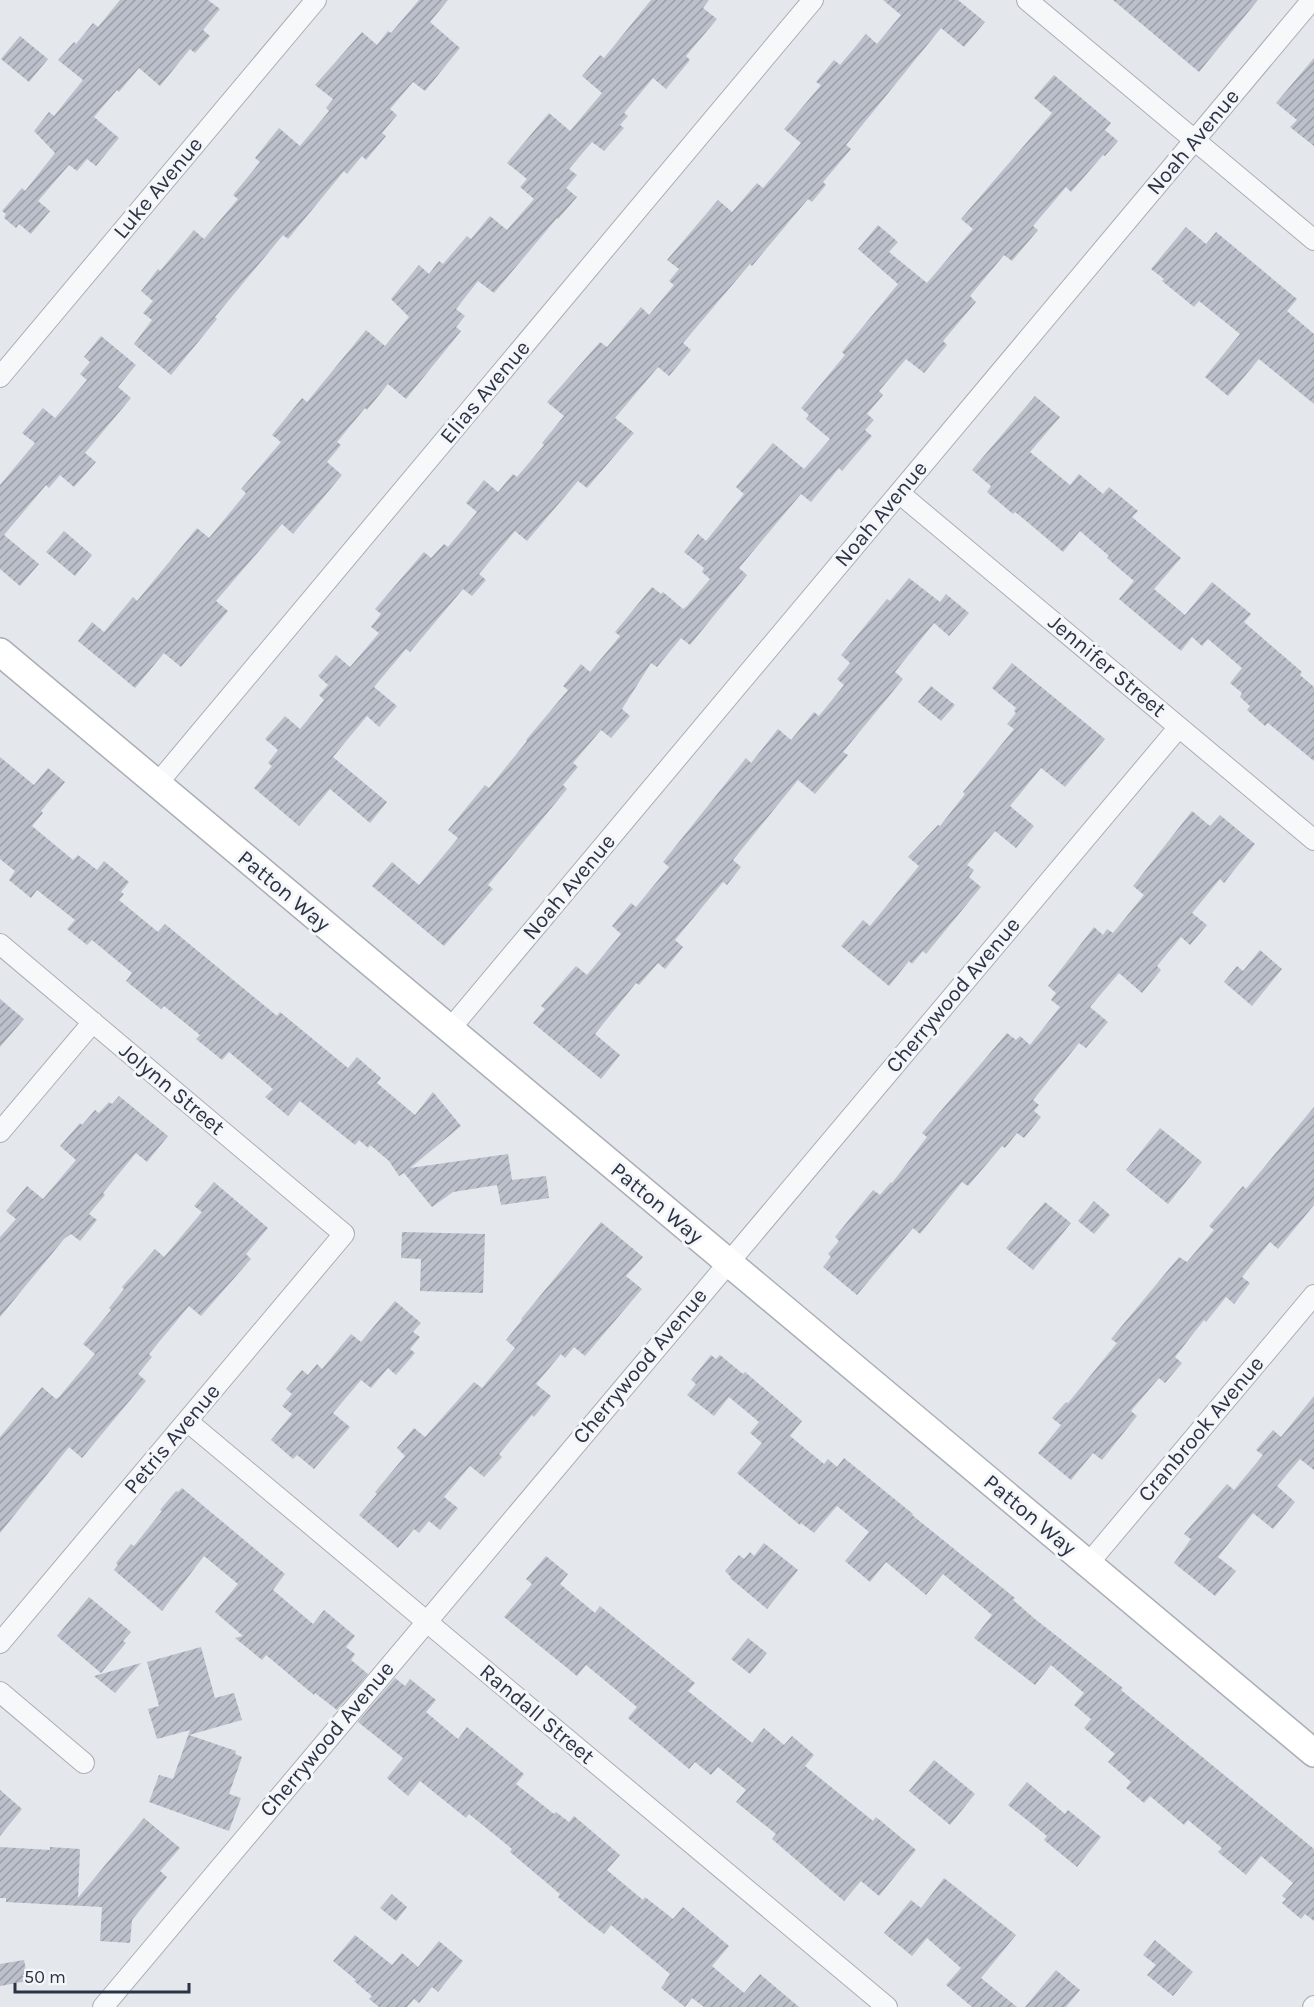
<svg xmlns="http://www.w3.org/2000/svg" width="1314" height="2007" viewBox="0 0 1314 2007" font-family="Karla,sans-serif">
<defs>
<pattern id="building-hatch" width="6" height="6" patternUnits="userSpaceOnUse" patternTransform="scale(1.5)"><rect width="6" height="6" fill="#bbc0ca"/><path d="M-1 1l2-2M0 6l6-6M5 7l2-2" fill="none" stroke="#989da6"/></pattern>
</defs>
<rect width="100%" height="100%" fill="#e4e7ec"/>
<!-- building -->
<path fill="url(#building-hatch)" d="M120 0H208L220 9 203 30 210 36 195 53 190 49 160 86 139 68 119 92 117 90 94 117 119 138 96 166 87 159 77 171 69 165 38 201 50 211 31 234 19 224 16 228 4 218 6 214 2 211 22 188 25 191 55 153 34 131 49 112 54 116 83 80 58 60 74 42 76 44 93 23 98 27Z
M419 0H448L430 22 460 48 425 91 413 82 390 109 397 115 382 133 386 136 366 160 362 156 347 174 344 171 288 239 283 235 215 317 217 319 171 375 134 344 152 320 143 313 153 301 141 291 158 269 160 271 194 230 204 239 238 199 233 195 260 162 255 158 279 128 300 146 329 111 326 108 333 99 315 85 362 32 377 45 388 31 391 33Z
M651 0H709L703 8 717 19 686 56 690 60 666 89 653 78 624 113 628 116 620 125 624 128 604 151 592 142 569 169 577 175 566 188 577 197 558 219 557 218 494 293 478 281 456 309 465 316 456 327 461 331 406 399 388 384 367 410 365 408 337 442 341 445 327 462 342 475 293 534 282 524 216 601 228 611 181 667 164 653 135 688 78 641 92 622 104 632 133 597 137 601 197 528 209 538 246 493 241 489 281 442 272 435 302 398 307 402 366 330 385 346 409 317 391 299 419 265 429 274 439 261 443 264 467 236 471 239 490 216 507 230 534 199 520 187 527 179 507 163 549 113 570 131 602 93 582 76 600 55 604 58Z
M883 0H958L985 22 964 47 941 28 846 145 851 149 823 182 826 185 812 202 808 199 752 266 750 264 683 343 691 350 669 376 658 367 615 418 634 433 587 488 578 481 527 541 515 531 479 574 486 580 472 596 463 589 410 652 406 649 374 687 397 706 379 727 367 716 333 757 387 802 370 823 330 789 299 826 254 788 272 766 268 763 278 750 265 739 285 716 300 729 324 700 319 695 328 685 318 676 336 655 350 667 379 633 371 627 381 614 375 609 424 552 431 558 444 544 448 547 477 512 466 503 484 480 498 492 513 474 517 477 544 445 542 443 564 416 547 402 600 342 607 347 641 307 649 315 674 285 669 281 679 269 667 260 718 200 732 212 757 183 763 188 801 143 784 129 821 85 816 82 834 60 840 65 866 34 877 44 901 15Z
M1113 0H1258L1199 72Z
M20 36 48 59 29 82 1 59Z
M1314 58V146L1290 127 1297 120 1276 103Z
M1054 75 1111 123 1105 130 1118 141 1105 156 1103 155 1071 192 1066 187 1033 226 1038 230 1012 261 1004 255 970 296 976 302 943 341 947 345 924 373 906 359 879 391 883 395 867 414 874 420 865 430 872 436 842 471 839 468 811 502 801 494 739 568 747 575 690 645 681 638 657 667 651 663 622 709 630 716 611 738 601 730 573 763 578 767 563 785 567 789 488 885 493 889 444 946 372 886 392 862 419 885 458 838 448 830 485 785 489 788 527 741 526 740 568 690 563 686 581 664 590 672 620 636 615 632 652 587 661 594 663 592 683 609 687 606 710 579 702 572 704 568 684 552 698 534 706 541 744 494 736 487 773 443 804 469 830 439 806 419 809 415 801 408 845 355 842 352 898 284 858 249 878 225 898 242 889 252 927 283 973 229 961 219 1052 113 1034 98Z
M1186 227 1206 244 1216 232 1297 299 1287 311 1314 334V404L1259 359 1228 396 1205 377 1240 334 1199 301 1194 307 1162 281 1164 279 1151 269Z
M101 336 136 365 118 387 131 398 85 453 96 462 74 487 60 475 49 488 46 485 4 535 39 564 20 586 0 569V485L35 443 22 433 43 408 55 418 87 380 80 374 90 362 84 357Z
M1035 396 1060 417 1030 452 1070 485 1079 474 1103 494 1109 487 1138 511 1132 517 1181 558 1154 589 1185 615 1212 582 1251 614 1244 622 1302 672 1300 675 1314 687V761L1268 723 1265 726 1247 710 1250 706 1240 697 1242 693 1230 683 1242 668 1208 639 1202 646 1192 637 1181 651 1119 599 1134 581 1107 558 1109 556 1080 531 1063 552 1025 520 1015 512 1013 514 987 492 991 486 972 470Z
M64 531 92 555 75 576 46 552Z
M909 578 940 602 946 594 969 613 949 636 934 623 895 672 903 679 843 752 848 755 815 794 798 780 733 860 741 867 727 885 723 882 675 940 683 947 665 969 658 963 639 985 636 983 595 1034 620 1055 601 1079 533 1023 545 1009 541 1006 576 966 587 975 621 934 612 926 631 903 636 907 669 867 663 862 746 758 751 763 778 729 791 740 814 712 819 716 844 685 837 679 850 663 841 655 887 599 890 601Z
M1012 663 1105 739 1065 787 1041 768 1010 806 1034 826 1016 848 995 831 967 865 974 870 969 877 981 887 926 954 923 951 912 964 909 961 889 986 841 946 863 920 870 926 919 866 908 857 938 825 940 826 965 794 963 792 1014 729 1007 724 1016 713 1014 711 1016 708 992 688Z
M931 686 955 705 941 721 918 702Z
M0 757 34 785 48 768 65 782 41 811 43 813 32 826 73 860 78 855 97 870 104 861 129 882 121 892 124 894 119 900 158 932 165 924 277 1016 280 1012 348 1068 357 1057 381 1078 377 1083 415 1115 433 1092 461 1126 410 1168 508 1154 512 1180 546 1176 549 1198 501 1205 497 1185 453 1192 432 1207 404 1173 399 1176 389 1161 370 1145 368 1148 359 1140 355 1145 300 1101 288 1116 265 1097 273 1089 229 1052 222 1060 196 1039 200 1035 164 1006 161 1009 126 981 132 973 92 940 87 945 67 929 75 920 37 890 31 898 9 880 15 871 0 859Z
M1192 811 1210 826 1220 815 1255 844 1224 883 1220 879 1192 913 1207 925 1190 945 1181 937 1157 966 1161 970 1142 993 1119 973 1090 1007 1108 1022 1086 1048 1079 1043 1033 1100 1039 1105 1034 1111 1041 1117 1024 1138 1017 1133 1005 1148 1002 1146 968 1186 962 1182 920 1234 913 1228 857 1295 823 1267 831 1257 828 1254 839 1241 835 1237 873 1190 880 1195 891 1182 892 1183 927 1137 922 1133 1007 1033 1016 1040 1020 1036 1030 1045 1060 1007 1051 1000 1056 993 1048 986 1094 927 1103 935 1107 929 1113 933 1144 895 1133 886Z
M1260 950 1282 969 1252 1006 1224 982 1237 966 1243 971Z
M0 999 24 1019 0 1047Z
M119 1096 168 1136 147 1162 136 1153 103 1193 105 1195 89 1214 97 1220 80 1241 71 1234 64 1239 0 1317V1237L16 1219 6 1211 27 1186 43 1199 76 1160 60 1146 80 1123 82 1125 95 1110 99 1113 109 1102 112 1104Z
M1314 1107V1205L1278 1249 1270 1242 1242 1277 1250 1283 1234 1304 1226 1297 1206 1322 1204 1320 1175 1357 1182 1363 1165 1383 1159 1378 1131 1411 1137 1416 1102 1460 1093 1453 1071 1480 1038 1453 1061 1425 1052 1418 1066 1402 1068 1403 1117 1343 1111 1339 1179 1257 1187 1262 1214 1230 1209 1226 1243 1186 1246 1189Z
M1160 1128 1202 1162 1168 1204 1126 1170Z
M214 1182 268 1228 246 1254 251 1259 201 1316 189 1306 149 1354 152 1357 138 1374 146 1381 102 1434 82 1458 69 1447 0 1533V1437L42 1387 56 1399 59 1397 95 1354 83 1344 111 1310 109 1308 124 1289 122 1287 155 1249 164 1257 202 1212 194 1206Z
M1094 1201 1110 1215 1094 1234 1078 1221Z
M1045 1202 1071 1223 1033 1270 1006 1248Z
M601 1222 643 1257 626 1276 642 1289 585 1356 574 1347 565 1358 561 1354 536 1384 551 1396 534 1417 532 1415 499 1454 502 1457 484 1477 470 1466 444 1497 458 1508 440 1530 429 1521 419 1533 414 1529 398 1548 359 1515 377 1494 375 1492 405 1456 397 1448 414 1428 425 1437 474 1382 482 1388 515 1348 506 1340 522 1320 521 1319Z
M402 1232 485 1234 483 1293 420 1291 421 1259 401 1258Z
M395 1301 421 1323 413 1332 420 1337 410 1349 415 1353 396 1375 388 1368 371 1388 361 1380 333 1413 350 1427 314 1469 297 1455 293 1459 271 1440 292 1414 282 1406 292 1394 286 1389 302 1370 308 1375 317 1364 322 1369 351 1334 361 1342Z
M711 1355 716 1359 720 1355 743 1374 745 1372 802 1421 790 1436 824 1464 828 1459 837 1467 844 1458 913 1514 912 1515 1015 1598 1013 1600 1035 1619 1123 1688 1121 1690 1314 1849V1921L1305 1914 1301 1919 1282 1903 1286 1899 1282 1896 1293 1883 1261 1856 1246 1875 1218 1852 1222 1848 1188 1820 1184 1825 1150 1796 1144 1803 1126 1788 1131 1782 1108 1762 1115 1754 1084 1728 1091 1719 1074 1705 1084 1693 1051 1665 1035 1685 974 1638 992 1615 943 1574 926 1595 886 1562 870 1582 845 1561 869 1532 837 1506 814 1533 801 1523 800 1525 737 1473 762 1443 750 1433 759 1422 729 1397 714 1416 687 1395 696 1384 691 1380Z
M1314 1396V1470L1300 1459 1277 1486 1295 1502 1273 1529 1253 1513 1218 1557 1236 1571 1215 1596 1174 1563 1191 1539 1184 1534 1227 1484 1234 1490 1263 1455 1256 1450 1273 1430 1281 1437Z
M182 1488 285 1574 273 1590 313 1624 324 1610 355 1636 346 1647 355 1654 351 1660 368 1674 337 1710 315 1693 314 1695 266 1655 262 1660 235 1638 243 1636 215 1612 238 1584 204 1556 162 1611 114 1570 118 1565 116 1563 131 1544 134 1546 162 1511 160 1510 176 1491 178 1492Z
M764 1543 798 1570 767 1609 730 1578 731 1577 725 1571 739 1555 744 1559 750 1552 754 1556Z
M546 1556 568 1574 560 1584 595 1613 600 1606 695 1683 688 1691 752 1743 764 1728 784 1745 792 1736 814 1755 805 1766 873 1821 876 1817 916 1850 879 1896 861 1881 844 1901 772 1839 776 1834 736 1802 746 1790 718 1767 711 1775 695 1762 689 1769 628 1718 637 1707 586 1665 577 1676 504 1617 532 1584 526 1579Z
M89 1597 131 1632 123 1641 126 1643 101 1673 57 1636Z
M748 1638 767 1653 750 1674 731 1659Z
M201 1647 215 1698 234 1693 242 1720 189 1735 236 1751 235 1754 242 1757 229 1794 241 1798 229 1831 149 1802 159 1775 173 1779 190 1730 157 1739 148 1709 159 1706 147 1662Z
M141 1663 115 1693 94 1676Z
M395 1678 405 1686 410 1679 436 1700 426 1712 458 1739 467 1727 524 1774 516 1784 554 1814 556 1812 569 1822 574 1816 620 1855 607 1870 643 1900 645 1897 673 1919 683 1907 729 1946 712 1966 744 1993 760 1974 799 2007H704L692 1998 685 2007 661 1988 670 1974 611 1925 604 1934 588 1922 558 1897 560 1894 510 1852 512 1849 469 1814 466 1818 420 1781 408 1796 387 1778 403 1758 358 1722Z
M934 1760 975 1794 950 1825 909 1791Z
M1027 1782 1065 1814 1068 1810 1101 1837 1077 1867 1044 1840 1047 1836 1008 1805Z
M0 1790 22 1809 0 1836Z
M144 1818 180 1848 160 1871 167 1877 132 1920 130 1943 100 1941 102 1907 6 1902V1898H0V1847L50 1850V1847L80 1849 78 1898Z
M944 1878 1016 1935 981 1978 1017 2007H972L946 1985 961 1968 927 1938 912 1956 884 1933 911 1900 921 1908Z
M392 1894 407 1907 396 1921 380 1908Z
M355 1935 392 1965 402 1953 418 1967 439 1941 463 1961 438 1992 432 1987 419 2003 414 1999 407 2007H379L369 1999 372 1996 354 1981 356 1980 333 1961Z
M1155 1940 1193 1972 1173 1996 1147 1975 1156 1965 1143 1955Z
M24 1960 28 1981 0 1986V1964Z
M1056 1970 1080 1990 1066 2007H1025Z"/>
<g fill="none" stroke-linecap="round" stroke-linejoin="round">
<!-- street casing -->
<g stroke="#a9aeb7" stroke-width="22">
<path id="street" d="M1027 0 1314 240
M0 377 316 0
M899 493 1314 840
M157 784 813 0
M0 944 344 1234 0 1643
M450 1029 1312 0
M0 1132 93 1022
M187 1421 887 2007
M1088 1564 1314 1295
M0 1692 84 1763
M103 2007 1179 727
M1313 2007 1314 2006"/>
</g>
<!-- secondary casing -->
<g stroke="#a9aeb7" stroke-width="30">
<path id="secondary" d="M0 652 1314 1753"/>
</g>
<!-- street -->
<use href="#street" stroke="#f7f8fa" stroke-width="20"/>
<!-- secondary -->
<use href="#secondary" stroke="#fff" stroke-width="27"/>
</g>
<g text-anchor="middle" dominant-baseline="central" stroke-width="6" stroke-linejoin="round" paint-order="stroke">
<!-- street labels -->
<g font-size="22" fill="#2b3445" stroke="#f4f6f9">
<text transform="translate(1193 142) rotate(-50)">Noah Avenue</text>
<text transform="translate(158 188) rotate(-50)">Luke Avenue</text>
<text transform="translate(485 392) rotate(-50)">Elias Avenue</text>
<text transform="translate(881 514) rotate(-50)">Noah Avenue</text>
<text transform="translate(1107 666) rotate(40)">Jennifer Street</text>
<text transform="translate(569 887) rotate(-50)">Noah Avenue</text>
<text transform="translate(284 891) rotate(40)">Patton Way</text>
<text transform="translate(953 995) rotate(-50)">Cherrywood Avenue</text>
<text transform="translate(172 1089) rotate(40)">Jolynn Street</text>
<text transform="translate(657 1203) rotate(40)">Patton Way</text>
<text transform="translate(640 1366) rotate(-50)">Cherrywood Avenue</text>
<text transform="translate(1201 1429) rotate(-50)">Cranbrook Avenue</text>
<text transform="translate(172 1439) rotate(-50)">Petris Avenue</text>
<text transform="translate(1030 1515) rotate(40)">Patton Way</text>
<text transform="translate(537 1714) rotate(40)">Randall Street</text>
<text transform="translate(327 1739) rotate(-50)">Cherrywood Avenue</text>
</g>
</g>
<!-- scale -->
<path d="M15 1983v9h174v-9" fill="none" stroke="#2b3445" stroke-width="3"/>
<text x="24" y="1983" font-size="18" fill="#2b3445" stroke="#f4f6f9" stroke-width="4.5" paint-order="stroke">50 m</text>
</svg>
